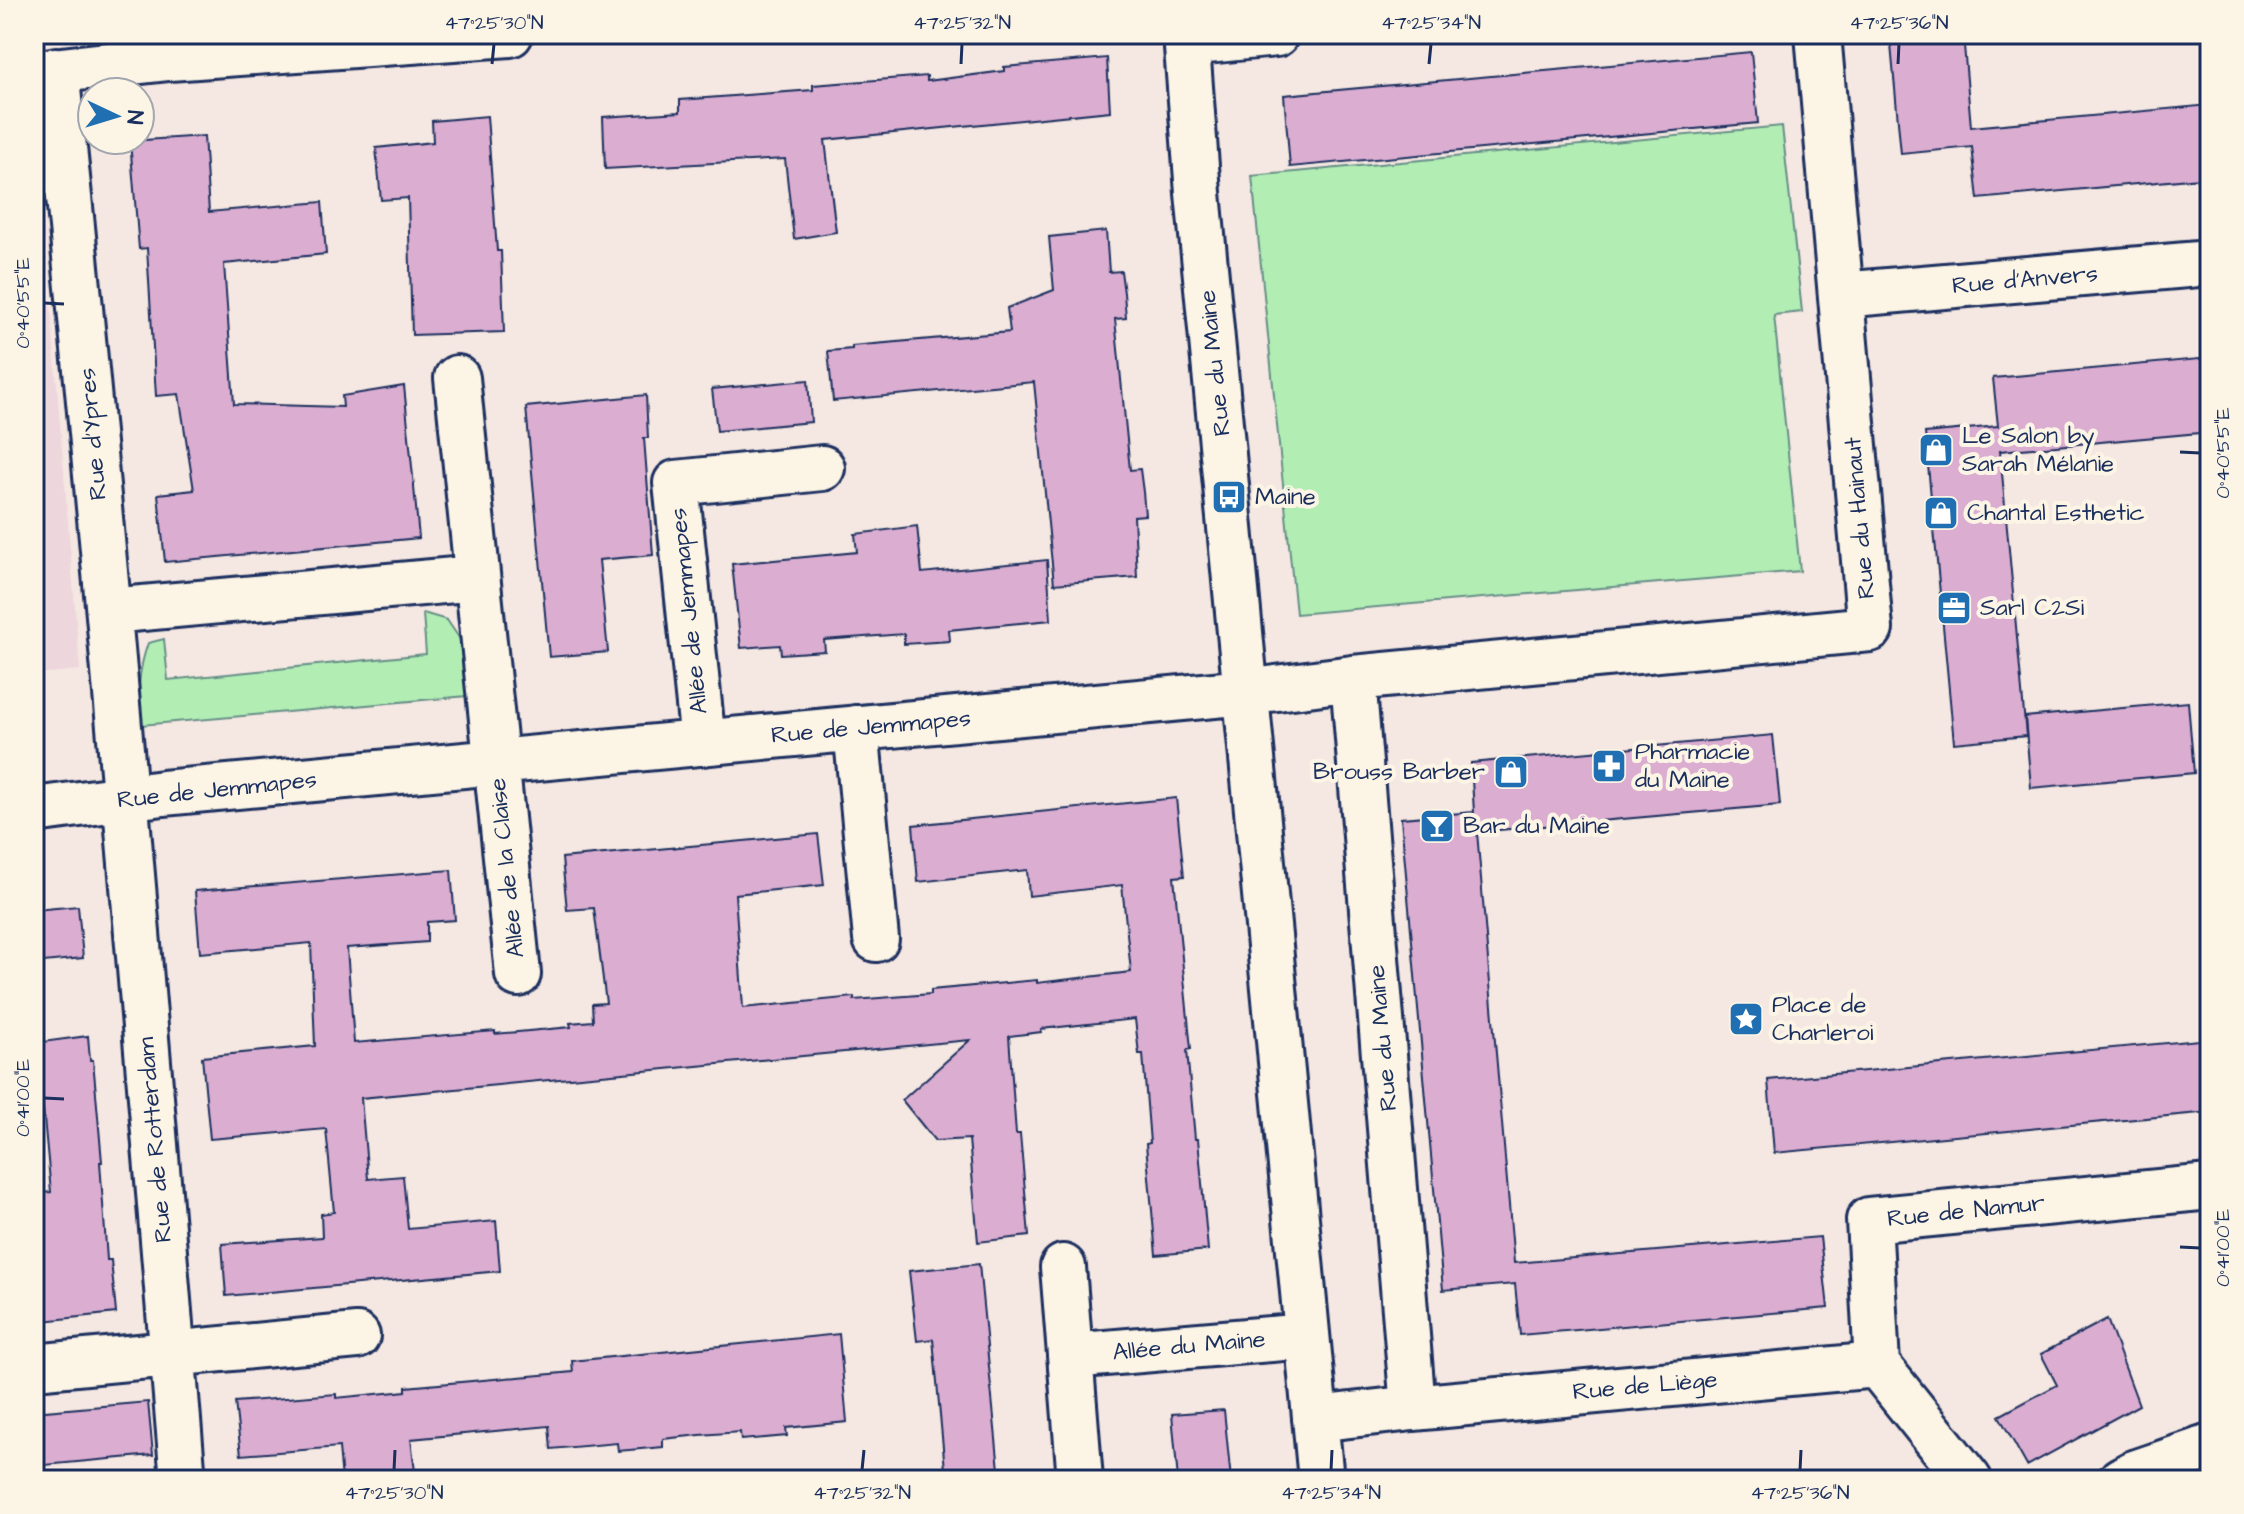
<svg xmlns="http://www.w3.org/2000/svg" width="2244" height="1514" viewBox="0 0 2244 1514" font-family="'Architects Daughter',sans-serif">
<rect width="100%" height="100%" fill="#f5e7e1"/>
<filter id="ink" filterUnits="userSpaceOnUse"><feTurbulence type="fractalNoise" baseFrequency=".0125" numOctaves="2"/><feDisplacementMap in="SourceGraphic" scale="16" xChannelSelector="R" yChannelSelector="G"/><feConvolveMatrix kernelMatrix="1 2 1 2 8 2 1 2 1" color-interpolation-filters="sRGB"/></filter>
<g filter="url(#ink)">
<!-- built -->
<path fill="#edd6dc" d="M34 105 80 670 34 674Z"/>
<!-- green -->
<path fill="#b2eeb3" stroke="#668e88" stroke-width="2" d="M1782 126 1802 312 1774 315 1800 571 1296 614 1252 176Z
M423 613 447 620 466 648 467 696 141 725C137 695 138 671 148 643L164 639 168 680 426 654Z"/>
<!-- building -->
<path fill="#dbaed1" stroke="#1b2f5e" stroke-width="2" d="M1890 34H1963L1971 127 2210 105V177L1978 199 1972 147 1901 154Z
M1751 52 1758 123 1290 167 1284 95Z
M1107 58 1110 111 825 140 836 232 794 239 785 159 605 169 603 117 680 112V100L813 90V85L927 76V81L1004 71V67Z
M487 116 497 251H501L504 332 412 335 408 198 381 200 376 148 433 142 432 121Z
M204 136 209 212 322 202 326 254 224 264 234 404 343 407 342 396 404 386 419 538 165 562 158 494 194 490 179 394 156 396 147 248 139 249 130 141Z
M1106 231 1109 272 1121 271 1124 293 1126 318 1115 319 1130 470 1140 469 1143 492 1145 515 1134 516 1137 577 1054 584 1034 382 833 401 828 351 852 349V346L1010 332 1007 308 1054 290 1049 237Z
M2210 358V432L2000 451 2026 736 1954 743 1925 433 1998 426 1993 378Z
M808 380 811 422 717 431 712 389Z
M646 395 648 438H644L653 555 599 560 608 652 549 657 526 407Z
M917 526 922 573 1047 560 1051 620 949 630 950 641 904 644V634L824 640 825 651 781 654 780 645 741 648 732 564 857 552 855 534Z
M2188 702 2194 773 2031 788 2025 717Z
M1773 735 1780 805 1477 832 1514 1263 1820 1237 1828 1308 1520 1335 1515 1284 1443 1290 1401 818 1474 812 1471 763Z
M1176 798 1184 876 1174 877 1191 1049 1187 1050 1195 1139H1198L1208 1250 1156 1255 1146 1144 1150 1143 1143 1054H1139L1135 1019 1041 1029V1032L1009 1036 1016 1134H1020L1029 1236 978 1242 969 1139 935 1141 902 1100 970 1040 361 1098 368 1179 403 1176 408 1229 496 1221 500 1271 226 1296 222 1244 322 1237 321 1214 334 1212 326 1129 210 1139 202 1057 315 1046 311 943 200 953 195 891 451 870 455 920 427 922V942L347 948 354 1043 495 1031V1034L571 1027 570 1023 593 1021 592 1004 606 1003 594 908 567 910 562 858 818 834 824 885 735 894 743 1008 854 997V1000L931 994V990L1037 980V983L1131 972 1122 885 1029 896 1027 870 918 882 913 825Z
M78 906 83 958 34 963V910Z
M88 1036 90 1060H93L102 1162H100L107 1260H111L116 1313 34 1322V1194L51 1192 39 1065 43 1064 42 1042Z
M2210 1039V1112L1774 1153 1768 1080Z
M979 1264 1000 1480H946L933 1339 917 1341 909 1271Z
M2107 1319 2139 1405 2027 1466 1999 1416 2057 1385 2041 1354Z
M839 1334 847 1422 786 1428 787 1436 741 1440 740 1432 700 1435 663 1439V1447L618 1451 617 1443 551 1449 549 1426 411 1439 416 1480H342L339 1447 241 1455 235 1402 336 1394V1398L406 1391V1387L573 1372 572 1361Z
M148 1402 153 1455 34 1466V1412Z
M1224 1410 1231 1480H1178L1172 1414Z"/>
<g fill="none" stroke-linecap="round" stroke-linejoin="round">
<!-- minor casing -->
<g stroke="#1b2f5e" stroke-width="50">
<path id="minor" d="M1186 34 1198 193 1321 1480
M1187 43 1276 34
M56 70C105 539 144 1010 183 1480
M34 73 169 58 510 34
M1841 295 2210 263
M457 378 518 974
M109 611 477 578
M856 728 876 939
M703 743 676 483 822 468
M34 810 163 793 1246 692 1353 678 1870 629 1818 34
M1063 1267 1080 1480
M1070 1356 1307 1336
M34 1367 357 1336
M1413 1408 1877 1365
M1315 1419 1413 1408 1353 678
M1969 1480 1877 1365 1869 1220 2210 1187
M2121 1480 2134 1473 2210 1447"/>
</g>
<!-- minor -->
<use href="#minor" stroke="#fcf5e5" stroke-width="44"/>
</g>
</g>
<!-- ticks -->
<path fill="none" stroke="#1b2f5e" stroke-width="3" d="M492 64 494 44M961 64 962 44M1429 64 1431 44M1898 64 1899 44M44 303 64 304M2180 452 2200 453M44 1098 64 1099M2180 1247 2200 1248M394 1470 395 1450M862 1470 864 1450M1331 1470 1332 1450M1800 1470 1801 1450"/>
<!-- icons -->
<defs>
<g id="shop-square" transform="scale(1.8)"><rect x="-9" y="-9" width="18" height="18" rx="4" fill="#1f6fb2" stroke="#fcf5e5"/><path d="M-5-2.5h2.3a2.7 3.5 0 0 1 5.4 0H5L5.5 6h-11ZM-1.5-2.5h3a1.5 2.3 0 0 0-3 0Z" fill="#fff"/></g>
<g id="bus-square" transform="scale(1.8)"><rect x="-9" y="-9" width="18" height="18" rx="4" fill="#1f6fb2" stroke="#fcf5e5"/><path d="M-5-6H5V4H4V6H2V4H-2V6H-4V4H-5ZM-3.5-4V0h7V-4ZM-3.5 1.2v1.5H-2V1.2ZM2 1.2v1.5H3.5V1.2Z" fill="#fff"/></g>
<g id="office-square" transform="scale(1.8)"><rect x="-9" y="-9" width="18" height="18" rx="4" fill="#1f6fb2" stroke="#fcf5e5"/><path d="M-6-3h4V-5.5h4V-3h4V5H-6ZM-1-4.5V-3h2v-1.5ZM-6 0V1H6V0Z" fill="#fff"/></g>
<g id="pharmacy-square" transform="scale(1.8)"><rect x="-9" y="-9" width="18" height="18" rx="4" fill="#1f6fb2" stroke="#fcf5e5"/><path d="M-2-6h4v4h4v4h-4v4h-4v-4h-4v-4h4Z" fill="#fff"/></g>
<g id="bar-square" transform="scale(1.8)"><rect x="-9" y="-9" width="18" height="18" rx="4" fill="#1f6fb2" stroke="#fcf5e5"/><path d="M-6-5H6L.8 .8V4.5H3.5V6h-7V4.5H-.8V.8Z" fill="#fff"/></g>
<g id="sight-square" transform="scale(1.8)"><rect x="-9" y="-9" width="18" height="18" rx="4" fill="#1f6fb2" stroke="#fcf5e5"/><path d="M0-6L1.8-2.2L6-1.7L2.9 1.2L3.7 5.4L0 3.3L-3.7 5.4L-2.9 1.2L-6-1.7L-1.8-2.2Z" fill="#fff"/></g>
</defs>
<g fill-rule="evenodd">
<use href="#shop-square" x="1936" y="450"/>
<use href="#bus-square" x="1229" y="497"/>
<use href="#shop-square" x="1941" y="513"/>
<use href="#office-square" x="1954" y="608"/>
<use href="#pharmacy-square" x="1609" y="766"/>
<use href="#shop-square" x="1511" y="772"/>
<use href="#bar-square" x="1437" y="826"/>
<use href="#sight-square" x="1746" y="1019"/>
</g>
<g text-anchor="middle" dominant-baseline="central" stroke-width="8" stroke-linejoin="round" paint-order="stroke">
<!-- street labels -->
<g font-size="24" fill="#1b2f5e" stroke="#fcf5e5">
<text transform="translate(2025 280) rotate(-5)">Rue d'Anvers</text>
<text transform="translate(1215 363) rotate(-96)">Rue du Maine</text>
<text transform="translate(93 434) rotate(-95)">Rue d'Ypres</text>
<text transform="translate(1860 518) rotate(-95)">Rue du Hainaut</text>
<text transform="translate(689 611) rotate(-96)">Allée de Jemmapes</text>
<text transform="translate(871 727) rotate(-5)">Rue de Jemmapes</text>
<text transform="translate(217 790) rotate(-6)">Rue de Jemmapes</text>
<text transform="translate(507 868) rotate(-96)">Allée de la Claise</text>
<text transform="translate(1383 1038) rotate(-95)">Rue du Maine</text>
<text transform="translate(155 1140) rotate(-95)">Rue de Rotterdam</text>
<text transform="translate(1966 1211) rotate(-6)">Rue de Namur</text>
<text transform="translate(1189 1346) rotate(-5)">Allée du Maine</text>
<text transform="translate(1645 1386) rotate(-5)">Rue de Liège</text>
</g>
<!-- poi labels -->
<g font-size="24" fill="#1b2f5e" stroke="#fcf5e5" text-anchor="start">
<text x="1962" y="436">Le Salon by<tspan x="1962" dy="28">Sarah Mélanie</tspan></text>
<text x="1255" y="497">Maine</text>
<text x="1967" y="513">Chantal Esthetic</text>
<text x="1980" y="608">Sarl C2Si</text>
<text x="1635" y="752">Pharmacie<tspan x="1635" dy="28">du Maine</tspan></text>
<text x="1485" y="772" text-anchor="end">Brouss Barber</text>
<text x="1463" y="826">Bar du Maine</text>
<text x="1772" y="1005">Place de<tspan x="1772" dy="28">Charleroi</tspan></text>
</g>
</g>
<!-- margin -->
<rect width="2244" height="1514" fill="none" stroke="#fcf5e5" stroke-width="88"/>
<!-- north arrow -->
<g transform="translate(116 116) rotate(94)"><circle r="38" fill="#fcf5e5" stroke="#a2a6af" stroke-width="2"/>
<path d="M0-6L14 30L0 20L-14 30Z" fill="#1f6fb2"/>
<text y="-12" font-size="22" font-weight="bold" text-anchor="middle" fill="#1b2f5e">N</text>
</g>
<rect x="44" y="44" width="2156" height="1426" fill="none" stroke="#1b2f5e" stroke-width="3"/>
<g font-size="20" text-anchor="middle" fill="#1b2f5e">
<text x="494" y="29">47°25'30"N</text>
<text x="962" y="29">47°25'32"N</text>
<text x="1431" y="29">47°25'34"N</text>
<text x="1899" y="29">47°25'36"N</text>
<text transform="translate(22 303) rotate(-90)" y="7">0°40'55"E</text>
<text transform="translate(2222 453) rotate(-90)" y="7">0°40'55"E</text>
<text transform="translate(22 1098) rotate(-90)" y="7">0°41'00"E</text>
<text transform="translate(2222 1248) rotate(-90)" y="7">0°41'00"E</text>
<text x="394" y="1499">47°25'30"N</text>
<text x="862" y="1499">47°25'32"N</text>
<text x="1331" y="1499">47°25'34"N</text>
<text x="1800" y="1499">47°25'36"N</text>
</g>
</svg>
